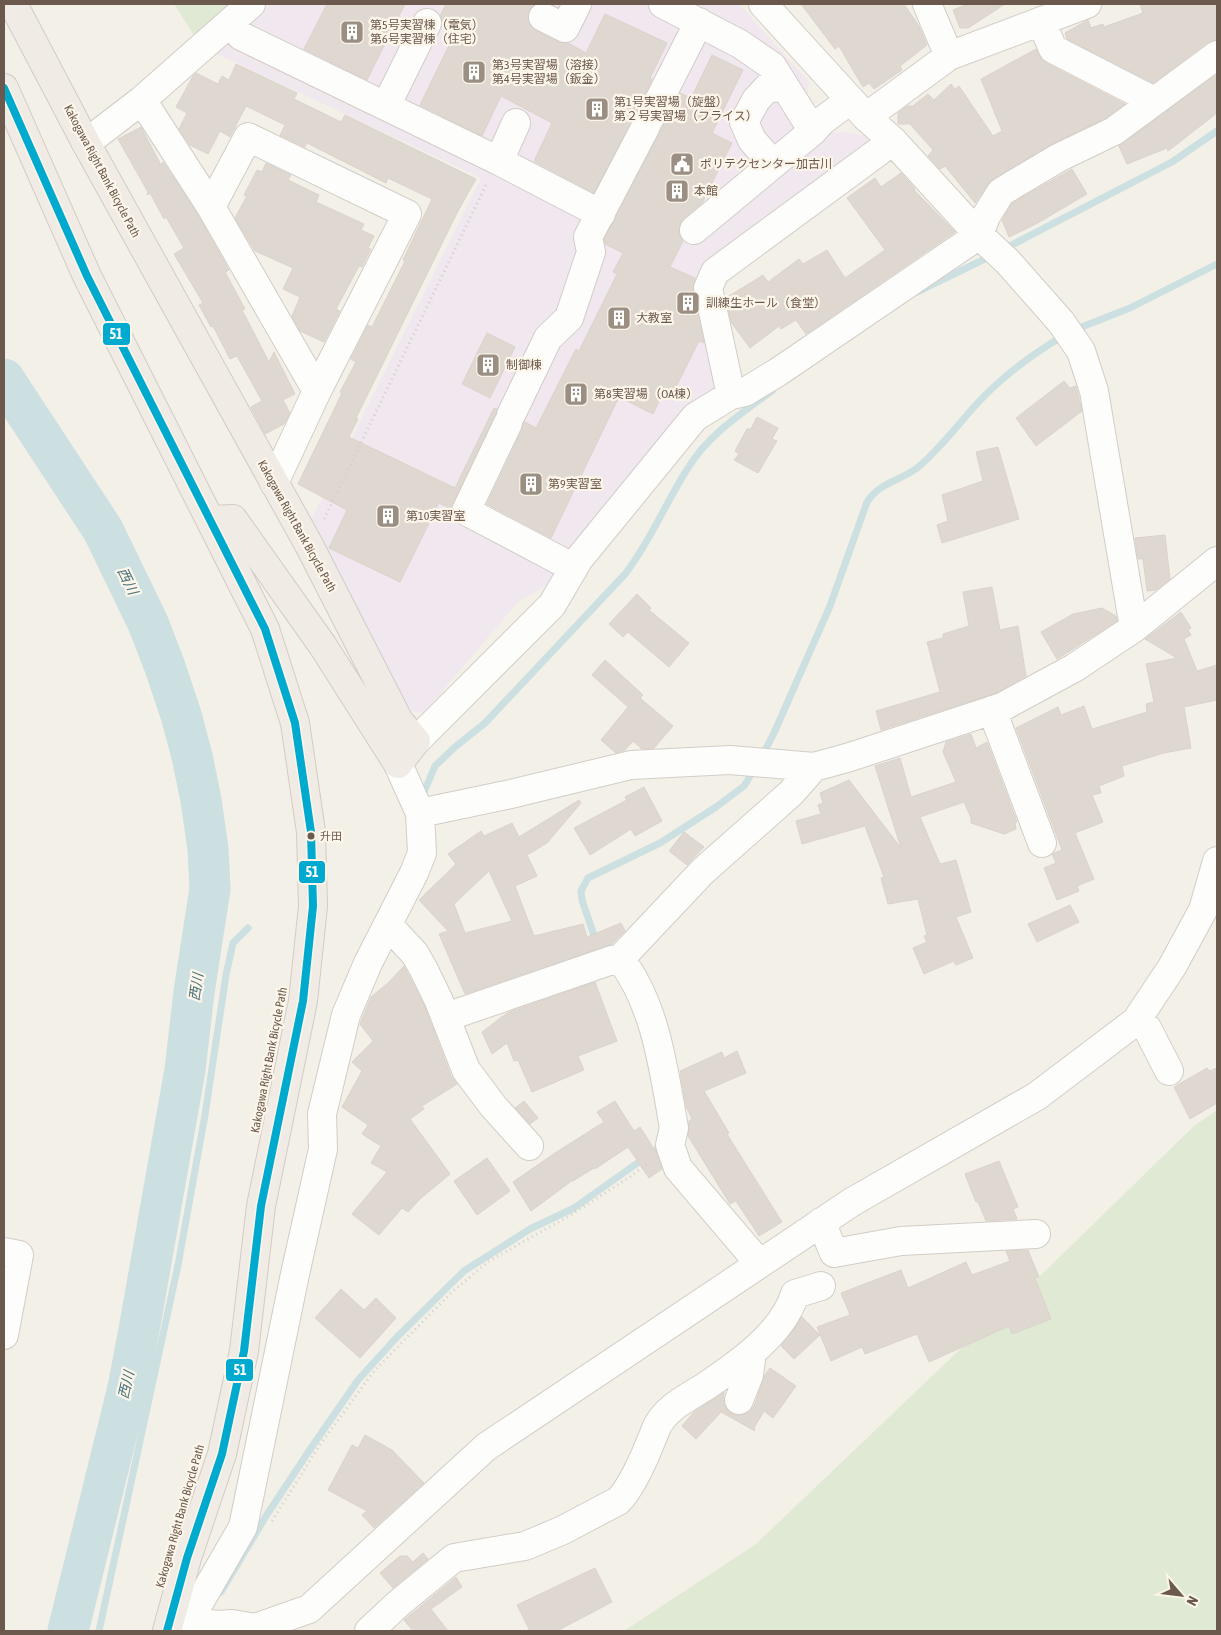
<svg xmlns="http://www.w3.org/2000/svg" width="1221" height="1635" viewBox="0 0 1221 1635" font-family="'Asap Condensed','Noto Sans JP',sans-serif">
<rect width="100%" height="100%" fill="#f3f0e8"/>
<!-- education -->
<path fill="#f0e7ef" d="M271 4H739L809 82 806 106 822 121 831 133 842 132 868 136 866 154 698 273 718 367V384L572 553 547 585 517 603 423 714 408 710 307 528 481 178 215 53Z"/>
<!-- green -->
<path fill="#e0e9d4" d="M174 4H239L197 40Z
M1217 1110V1631H624L756 1544 975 1335 1039 1277 1194 1126Z"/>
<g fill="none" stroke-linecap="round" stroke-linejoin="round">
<!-- stream -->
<path stroke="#ccdfe1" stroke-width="7" d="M1002 250 1172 162 1217 131
M917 292 993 255
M1074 330 1130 308 1217 264
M762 756 774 733 830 606 867 502C880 482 900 481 917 468 938 451 956 427 974 407 999 379 1031 355 1063 336
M424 792 435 766 455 747 485 723 626 573C651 540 666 502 688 468 708 435 742 413 772 391
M604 958 597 944 582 900 581 891 588 878 660 843 716 807 744 786 755 768
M221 1592 266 1516 311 1448 358 1380 397 1337 464 1271 530 1229 574 1208 660 1147 662 1141
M99 1631 178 1265 205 1115 226 975 233 943 248 928"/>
<!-- river -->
<path stroke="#ccdfe1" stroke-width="41" d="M4 379 103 530 148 623 165 667 181 715 192 756 201 800 208 849 210 889 194 992 185 1070 139 1330 128 1388 68 1631"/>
</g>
<!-- building -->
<path fill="#dfd8d1" stroke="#dbd3cb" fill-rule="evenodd" d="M327 4H405L367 80 304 49Z
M446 4H535L529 10 527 17 530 26 536 31 558 42 568 43 586 53 605 14 667 43 650 78 652 79 635 116 594 193 534 161 552 123 501 96 482 136 420 105 455 33 442 27V22L440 16Z
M801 4H904L919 26 927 45 900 66 902 70 874 89 869 83 863 87 839 46 835 49Z
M968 4H1005L968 28H960L953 10Z
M1140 4H1217V40L1208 42 1153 83 1067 39 1065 33 1088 20 1091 28 1103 24 1104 27 1143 13Z
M1036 49 1039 56 1046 63 1125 104 1106 118 1050 145 993 179 988 184 975 203 945 166 940 169 928 156 933 150 910 124H898V113L907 106H913L928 94 934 100 951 84 955 89 959 86 993 136 1002 131 981 79Z
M712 55 743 70 712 133 732 143 702 203 684 218 680 224 679 233 683 241 670 267 695 278 693 291 704 343 699 341 674 391 666 387 653 414 619 397 551 538 487 504 522 430 523 424 525 422 536 428 576 349 579 351 617 274 613 272 623 253 605 244 604 239 680 93 691 98Z
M236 64 297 93 294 99 341 122 345 115 476 179 458 211 361 408 356 418 358 419 349 437 455 488 494 408 497 409 496 414 451 509 439 503 400 582 329 548 347 510 298 484 342 393 340 392 356 362 351 359 368 325 372 327 405 261 403 260 432 199 388 178 386 183 307 143 305 147 280 135 285 125 246 106 230 137 220 131 208 154 190 145 179 129 187 113 176 107 193 76 196 73 218 84 222 76 229 80Z
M1217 74V113L1168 151 1167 148 1127 164 1119 146Z
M141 127 161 165 163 162 198 215 229 270 225 272 245 309 242 310 269 362 274 352 295 394 283 400 290 413 284 424 265 434 251 407 262 401 237 356 230 359 213 326 211 327 199 305 203 303 174 254 184 248 166 217 164 219 150 193 147 195 148 192 118 139Z
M266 163 291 175 288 180 319 195 316 202 364 224 361 230 374 236 368 248 371 249 362 267 359 266 336 309 340 311 324 342 300 331 292 316 300 297 283 289 293 268 255 251 235 218 247 196 244 195 257 170 262 172Z
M1072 169 1087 194 1036 224 1009 237 1002 220 1012 203Z
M901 173 915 189 914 190 955 232 806 334 796 320 781 329 779 326 750 348 731 322 726 298 763 275 768 282 799 259 803 264 827 250 845 278 885 250 847 198 875 178 881 187Z
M487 333 515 347 490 398 462 384Z
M1064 381 1070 388 1076 386 1082 411 1036 446 1016 418Z
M757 417 778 428 772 439 777 441 758 473 734 460 739 454 735 451 747 429H751Z
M998 447 1019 519 942 543 937 525 948 521 942 495 983 481 976 452Z
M1165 535 1170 579 1156 590 1147 591 1143 559H1138L1135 538Z
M992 587 1000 630 1018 626 1026 676 996 693 881 730 876 711 940 692 927 642 943 638V634L969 626 963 592Z
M637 594 651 608 649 610 689 643 669 667 628 632 623 637 609 624Z
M1102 608 1116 616 1117 621 1057 659 1041 632 1073 614Z
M1181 612 1191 628 1188 630 1191 635 1184 639 1197 671 1217 665V700L1184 707 1191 748 1164 753 1122 766 1124 776 1099 786 1101 793 1092 795 1103 822 1075 833 1094 879 1077 886 1079 891 1057 900 1044 868 1056 863 1052 854 1062 850 1016 728 1058 707 1061 715 1084 706 1092 729 1147 712 1146 704 1154 702 1146 664 1177 658 1145 639Z
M605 660 643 695 640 698 673 726 654 748 642 749 633 741 625 750 616 753 601 740 628 707 592 675Z
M971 734 976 748 987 742 1017 822 1015 823 1016 829 1004 834 971 823V818L964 802 920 817 940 864 956 860 971 912 956 917 973 958 956 965 954 961 924 974 913 948 927 942 924 936 927 935 918 899 888 904 881 878 884 877 865 826 802 844 796 821 821 814 818 805 823 803 820 793 849 780 901 848 875 766 900 758 911 797 956 782 943 752 946 742Z
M644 787 662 821 635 836 631 829 590 855 574 828 627 800 625 797Z
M579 800 581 803 547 843 527 855 537 876 515 886 534 936 583 924 587 937 621 923 625 931 612 944 465 994 439 934 448 931 419 900 456 864 448 854 481 831 484 836 512 823 519 837ZM489 871 512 921 465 933 454 904Z
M684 832 704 847 687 865 669 851Z
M1070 905 1079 922 1037 942 1028 924Z
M404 966 425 1007 451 1076 457 1084 422 1106 424 1109 410 1119 450 1174 420 1199 408 1212 402 1208 379 1235 352 1214 387 1172 371 1163 381 1146 362 1134 368 1125 342 1107 362 1071 352 1062 373 1041 360 1024 371 997 388 983Z
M595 982 617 1041 578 1056 584 1070 532 1092 518 1060 514 1061 507 1043 492 1054 482 1032 507 1013Z
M737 1051 746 1073 704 1091 729 1133 727 1134 782 1222 759 1236 736 1201 730 1204 688 1136 689 1121 692 1119 686 1106 680 1071 722 1052 724 1058Z
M1207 1068 1210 1071 1217 1068V1103L1190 1119 1174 1087Z
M524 1101 538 1118 530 1124 515 1108Z
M615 1101 634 1131 640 1127 656 1152 662 1169 649 1178 628 1147 595 1169 594 1168 573 1181V1180L531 1211 513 1182 555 1153 604 1122 597 1112Z
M487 1158 510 1191 477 1215 454 1181Z
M999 1161 1018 1207 1013 1209 1017 1219 986 1221 978 1202H976L965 1174Z
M1028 1250 1039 1277 1035 1278 1051 1319 1012 1334 1009 1326 929 1362 917 1334 865 1354 862 1347 831 1361 817 1327 850 1315 841 1293 901 1270 908 1288 966 1262 972 1275 1010 1261 1006 1251Z
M341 1289 364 1310 376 1298 396 1318 360 1358 315 1318Z
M802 1317 820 1335 794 1359 781 1346Z
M770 1368 796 1386 773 1418 764 1411 754 1428 755 1431 721 1412 696 1439 682 1426 694 1412 724 1392V1403L727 1410 734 1415H741L748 1413 754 1406 765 1375Z
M365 1435 392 1450 424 1483 374 1528 362 1515 367 1511 328 1490 352 1445 358 1448Z
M423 1553 428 1559 393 1588 380 1573 400 1556H407L413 1562Z
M595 1568 612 1602 557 1631H530L517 1605Z
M456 1577 462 1587 431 1609 448 1631H413L404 1620Z"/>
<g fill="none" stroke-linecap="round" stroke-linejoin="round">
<!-- minor casing -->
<g stroke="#d2cdc7" stroke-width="30">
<path id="minor" d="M663 4 740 44 772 66 813 131
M763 4 866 117 893 141 979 235 1008 262 1061 322 1081 351 1094 391 1134 628
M927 4 949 56
M543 17 565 28 577 4
M1041 21 1053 49 1154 101
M241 36 499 161
M142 100 211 207
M386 106 427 23
M866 117 949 56 1087 4
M650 118 699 22
M516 123 499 161 601 214
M86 143 142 100 251 4
M773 164 752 140 744 122 756 100 768 87 786 88
M694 230 813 131 822 121 850 100
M731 395 708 288 715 272 893 141
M511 415 548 338 569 318 591 252 588 237 646 126
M508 423 466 511 574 568
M274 483 317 391 407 214 248 137 211 207 317 391
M992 710 1042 843
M416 741 552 605 579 559 695 417 731 395 745 392 778 372 979 235 986 216 1001 192 1058 158 1114 131 1217 55
M420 813 511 794 631 765 730 760 814 767 850 757 1002 707 1074 668 1134 628 1217 561
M388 925 415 954 424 970 439 1001 466 1070 493 1106 529 1146
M458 1013 612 960 620 959
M1136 1021 1147 1028 1169 1071
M821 1222 834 1253 901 1241 1036 1234
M4 1252 19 1255 4 1335
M759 1263 678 1168 670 1145 674 1128C664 1072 656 1004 620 959L703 871 791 793 814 767
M739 1400 749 1375 752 1352
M170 1620 218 1625 232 1624 255 1628 309 1609 486 1447 852 1202 1037 1096 1136 1021 1172 967 1203 910 1217 861
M188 1622 243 1527 295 1274 323 1149 322 1114 346 1015 368 963 414 873 422 853 420 813 398 764
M369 1631 399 1603 454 1558 525 1546 563 1530 618 1501C630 1490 645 1457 651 1441 654 1435 656 1426 661 1420 671 1406 688 1397 703 1388 737 1365 782 1335 795 1294L821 1286"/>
</g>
<!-- major casing -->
<g stroke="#d2cbc6" stroke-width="30">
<path id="major" d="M13 4 86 143 309 545 399 721 416 741 398 764 323 646 233 519 211 520
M4 88 87 276 265 629 295 723 311 832 313 906 303 1001 261 1206 244 1351 222 1454 187 1558 167 1631"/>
</g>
<!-- path -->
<path stroke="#d4cfca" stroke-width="3" stroke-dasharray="1 4" stroke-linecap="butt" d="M324 519 487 183
M272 1521 319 1446 374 1371 452 1292 489 1261 569 1216 630 1177 650 1161"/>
<!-- minor -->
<use href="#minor" stroke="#fdfdfc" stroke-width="28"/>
<!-- major -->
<use href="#major" stroke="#f0ece5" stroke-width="28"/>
<!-- bus-1 casing -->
<g stroke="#fcf5e9" stroke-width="11">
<path id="bus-1" d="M4 88 87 276 265 629 295 723 311 832 313 906 303 1001 261 1206 244 1351 222 1454 187 1558 167 1631"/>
</g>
<!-- bus-1 -->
<use href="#bus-1" stroke="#00a9ce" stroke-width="8"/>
</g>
<!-- icons -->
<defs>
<g id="building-square" transform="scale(1.25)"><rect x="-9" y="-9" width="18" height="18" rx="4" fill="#9b8e83" stroke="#fcf5e9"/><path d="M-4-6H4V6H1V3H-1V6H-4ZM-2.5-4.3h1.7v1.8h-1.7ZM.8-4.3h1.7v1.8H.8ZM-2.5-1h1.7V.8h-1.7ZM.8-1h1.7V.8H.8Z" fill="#fff"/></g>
<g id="civic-square" transform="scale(1.25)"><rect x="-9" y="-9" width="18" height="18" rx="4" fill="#9b8e83" stroke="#fcf5e9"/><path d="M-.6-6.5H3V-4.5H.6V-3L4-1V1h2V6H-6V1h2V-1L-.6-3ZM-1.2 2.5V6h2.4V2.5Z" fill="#fff"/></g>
</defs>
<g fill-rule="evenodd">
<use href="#building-square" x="352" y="32"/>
<use href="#building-square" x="474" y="72"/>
<use href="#building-square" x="597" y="109"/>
<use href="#civic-square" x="682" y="164"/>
<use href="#building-square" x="677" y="191"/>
<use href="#building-square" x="688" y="303"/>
<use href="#building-square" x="619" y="318"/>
<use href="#building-square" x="488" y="365"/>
<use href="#building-square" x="576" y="394"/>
<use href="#building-square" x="531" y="484"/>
<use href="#building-square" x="388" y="516"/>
</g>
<!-- markers -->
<circle fill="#6c594d" stroke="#fcf5e9" stroke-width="2" cx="311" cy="836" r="4.5"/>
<g text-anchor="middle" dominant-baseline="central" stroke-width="4.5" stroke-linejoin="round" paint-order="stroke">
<!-- bus labels -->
<g font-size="11" fill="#6c594d" stroke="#fcf5e9" text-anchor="start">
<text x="320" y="836">升田</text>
</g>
<!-- poi labels -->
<g font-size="12" fill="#6c594d" stroke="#fcf5e9" text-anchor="start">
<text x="370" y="25">第5号実習棟（電気）<tspan x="370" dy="14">第6号実習棟（住宅）</tspan></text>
<text x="492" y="65">第3号実習場（溶接）<tspan x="492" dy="14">第4号実習場（鈑金）</tspan></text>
<text x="614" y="102">第1号実習場（旋盤）<tspan x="614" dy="14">第２号実習場（フライス）</tspan></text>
<text x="700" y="164">ポリテクセンター加古川</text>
<text x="694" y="191">本館</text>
<text x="706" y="303">訓練生ホール（食堂）</text>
<text x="636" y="318">大教室</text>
<text x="506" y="365">制御棟</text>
<text x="594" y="394">第8実習場 （OA棟）</text>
<text x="548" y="484">第9実習室</text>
<text x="406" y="516">第10実習室</text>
</g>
<!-- street labels -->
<g font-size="12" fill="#6c594d" stroke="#fcf5e9">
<text transform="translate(102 171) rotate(62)">Kakogawa Right Bank Bicycle Path</text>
<text transform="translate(297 526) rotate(61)">Kakogawa Right Bank Bicycle Path</text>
<text transform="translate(269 1060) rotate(-79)">Kakogawa Right Bank Bicycle Path</text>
<text transform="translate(180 1516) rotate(-74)">Kakogawa Right Bank Bicycle Path</text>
</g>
<!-- water labels -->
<g font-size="14" font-style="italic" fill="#4a737d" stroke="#fcf5e9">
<text transform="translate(128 581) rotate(64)">西川</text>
<text transform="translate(196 987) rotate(-82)">西川</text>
<text transform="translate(126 1385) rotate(-77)">西川</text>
</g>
</g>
<g stroke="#fcf5e9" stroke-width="2">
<rect x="102" y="322" width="29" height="24" rx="5" fill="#00a9ce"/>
<rect x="298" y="860" width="28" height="24" rx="5" fill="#00a9ce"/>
<rect x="225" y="1358" width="29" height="24" rx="5" fill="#00a9ce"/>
</g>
<g font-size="14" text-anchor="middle" font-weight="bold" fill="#fff">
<text x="116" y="339">51</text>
<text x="312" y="877">51</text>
<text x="240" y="1375">51</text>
</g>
<!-- border -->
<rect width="1221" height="1635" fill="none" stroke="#6c594d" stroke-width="10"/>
<!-- north arrow -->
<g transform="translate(1181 1595) rotate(118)" stroke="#fcf5e9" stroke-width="4" paint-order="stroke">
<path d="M0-4L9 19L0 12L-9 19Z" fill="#6c594d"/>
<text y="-8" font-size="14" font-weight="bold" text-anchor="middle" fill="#6c594d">N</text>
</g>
</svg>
